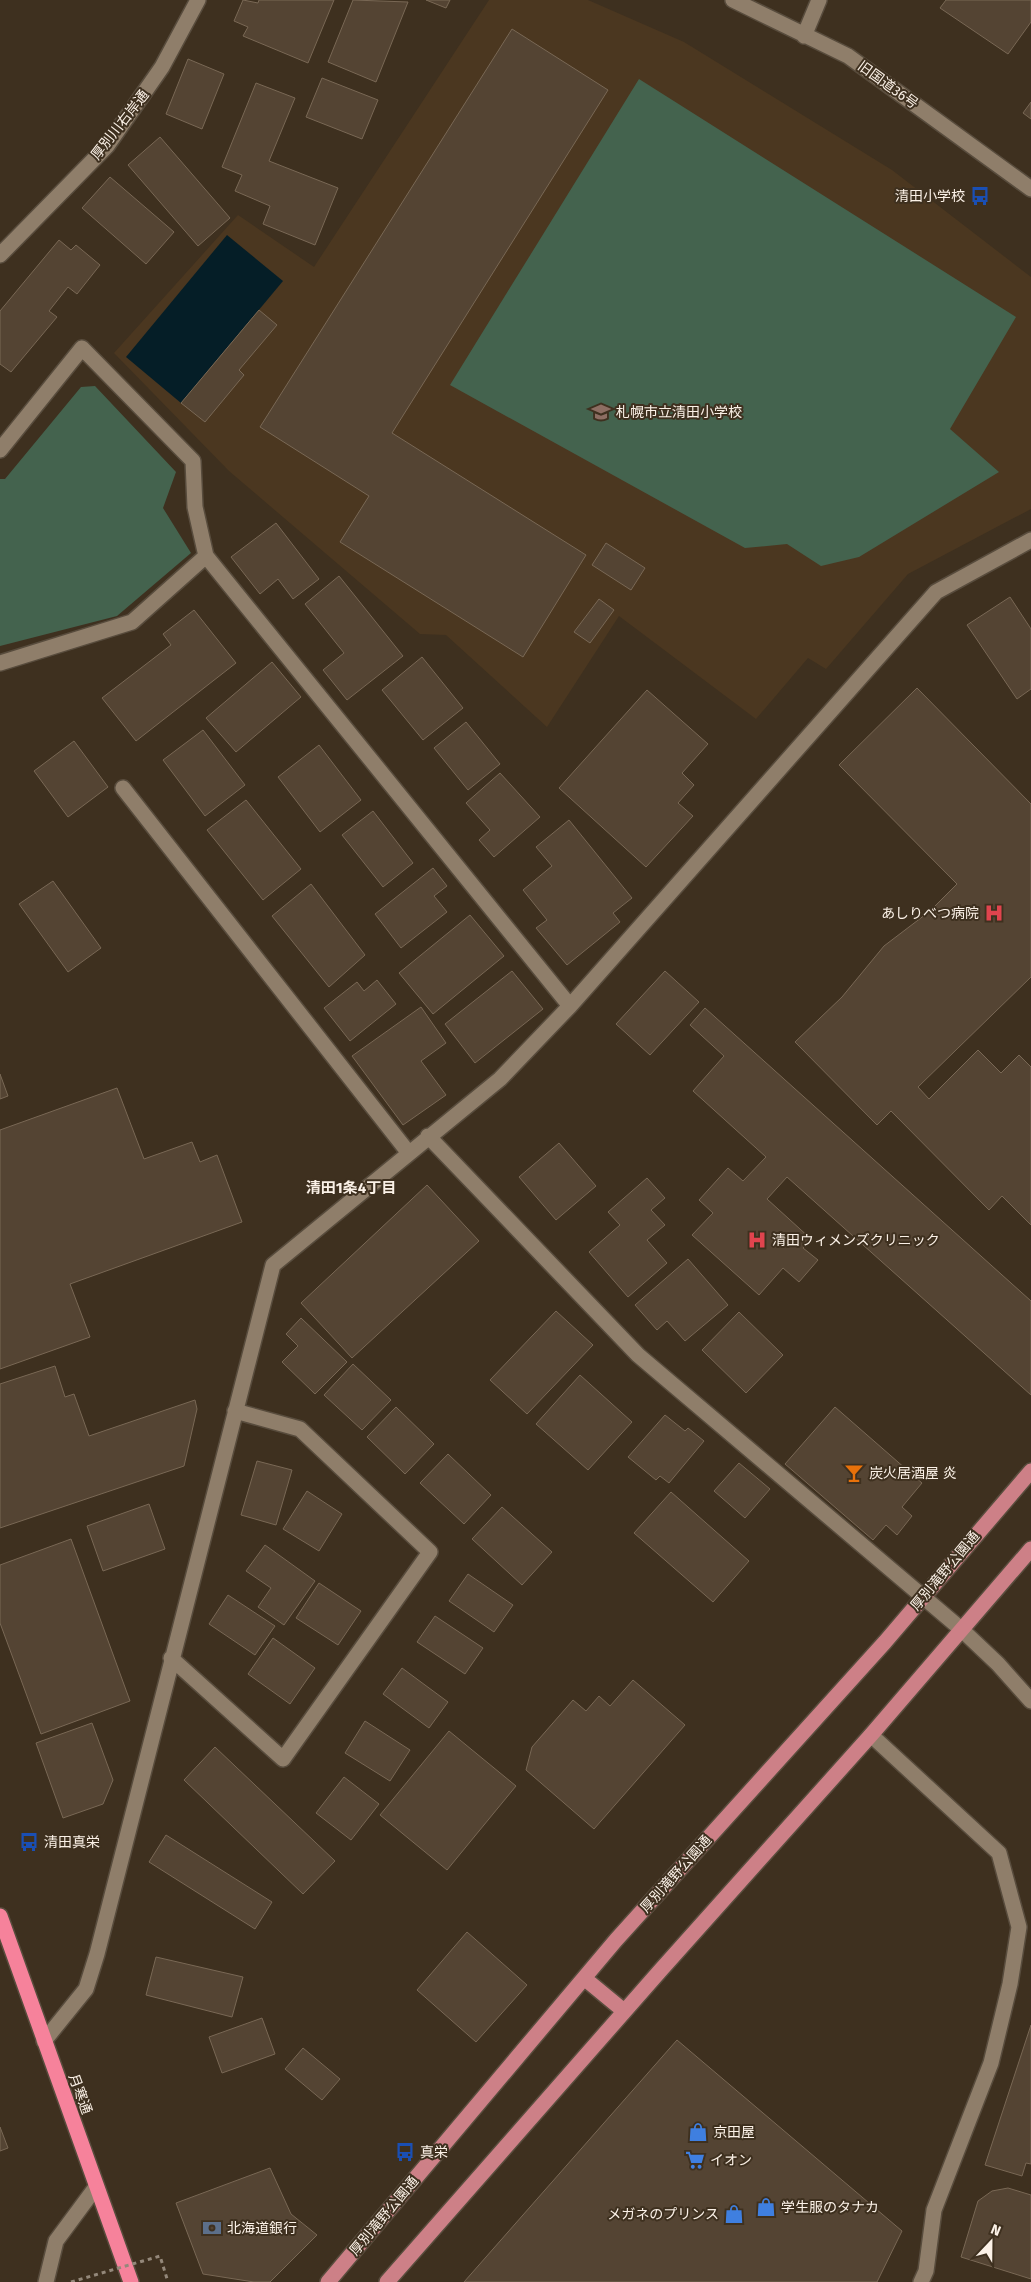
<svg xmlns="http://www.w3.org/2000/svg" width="1031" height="2282" viewBox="0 0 1031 2282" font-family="'Fira Sans','Noto Sans JP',sans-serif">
<rect width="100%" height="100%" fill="#3e301f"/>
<!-- built -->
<path fill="#4b3720" d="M489 0H588L684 42 892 170 1031 277V509L908 574 826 669 808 658 756 719 619 616 547 727 446 635 420 634 229 471 114 353 238 215 314 267Z"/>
<!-- green -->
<path fill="#44634e" d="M639 79 1016 317 950 429 999 472 859 557 821 566 787 544 745 548 450 385Z
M95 386 176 472 163 508 191 553 117 616 0 646V479H5L81 387Z"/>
<!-- water -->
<path fill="#051e27" d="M227 235 283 281 181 403 126 357Z"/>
<!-- building -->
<path fill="#544433" stroke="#796855" d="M243 0 258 3 259 0H334L308 63 243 36 248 27 234 21Z
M353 0 408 2 376 82 328 62Z
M426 0H450L446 8Z
M946 0H1031V22L1008 54 940 8Z
M512 29 608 90 392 433 586 555 523 657 340 542 369 496 260 427Z
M188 59 224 74 202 129 166 114Z
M322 78 378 100 362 139 306 117Z
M256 83 295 98 269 161 338 188 315 245 263 224 270 206 235 191 242 175 222 167Z
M1031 102V119L1023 113Z
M160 137 230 218 198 246 128 165Z
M110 177 174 232 146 264 82 208Z
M59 240 71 250 76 245 100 265 77 294 68 287 49 311 57 317 11 372 0 364V311Z
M259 310 277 325 239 370 244 375 205 422 181 403Z
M276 523 319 579 293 599 278 579 260 594 231 557Z
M606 543 645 568 631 590 592 565Z
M339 576 403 656 347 700 323 670 344 653 305 604Z
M1010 597 1031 629V689L1017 699 967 625Z
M599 599 614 610 590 643 574 632Z
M194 610 236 663 136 741 102 698 171 645 163 634Z
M422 657 463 708 423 740 382 690Z
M272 662 301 697 236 752 206 718Z
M917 688 1031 804V977L918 1087 929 1099 978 1050 1001 1073 1019 1055 1031 1067V1225L1002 1196 989 1210 891 1111 877 1125 795 1042 842 997 884 946 930 911 957 884 839 765Z
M647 690 708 744 682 773 694 785 678 803 693 816 646 867 559 788Z
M466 722 500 764 468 790 434 748Z
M203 730 245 785 205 816 163 760Z
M74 741 108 787 68 817 34 771Z
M319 745 361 800 320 832 278 777Z
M500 773 540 817 494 857 479 840 490 830 466 803Z
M246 800 301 869 263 900 207 830Z
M373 811 413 863 383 887 342 835Z
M569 820 632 898 613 913 620 922 567 965 536 928 547 920 523 890 552 866 536 847Z
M433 868 447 886 434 896 447 912 401 948 375 914Z
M53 881 101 948 68 972 19 904Z
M311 884 365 955 329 987 272 916Z
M470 915 504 956 433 1014 399 973Z
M512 971 543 1009 475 1063 445 1024Z
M665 971 699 1002 650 1055 616 1024Z
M377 980 396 1004 350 1041 324 1008 357 982 364 991Z
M421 1007 446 1043 421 1061 446 1095 403 1125 352 1056Z
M705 1008 1031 1301V1395L787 1177 767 1199 811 1239 803 1248 818 1260 799 1282 783 1268 759 1295 692 1235 713 1213 699 1200 728 1168 743 1181 766 1157 693 1091 724 1056 690 1025Z
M0 1074 8 1096 0 1099Z
M117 1088 144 1159 192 1142 200 1162 217 1155 242 1222 70 1284 90 1337 0 1369V1130Z
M559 1143 596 1186 556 1220 519 1177Z
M647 1178 665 1198 651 1210 665 1225 647 1240 667 1263 628 1297 589 1252 620 1225 608 1212Z
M427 1185 479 1241 352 1358 301 1303Z
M688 1259 728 1305 685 1341 667 1321 657 1330 635 1305Z
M556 1311 593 1345 527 1414 490 1380Z
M739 1312 783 1355 746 1393 702 1350Z
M301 1318 347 1362 315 1394 282 1362 298 1346 286 1334Z
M353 1364 391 1400 362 1430 324 1395Z
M55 1366 65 1397 74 1394 89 1436 195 1400 197 1409 184 1466 0 1528V1384Z
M580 1375 632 1422 588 1470 536 1424Z
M396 1407 434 1444 405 1474 367 1437Z
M835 1407 922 1483 902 1507 912 1516 897 1535 886 1525 873 1540 785 1464Z
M665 1415 685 1431 688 1428 704 1441 669 1483 660 1476 656 1480 628 1457Z
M448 1454 491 1495 464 1524 420 1483Z
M257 1461 292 1470 276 1525 241 1515Z
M739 1463 770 1489 745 1518 714 1491Z
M307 1491 342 1514 319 1551 283 1529Z
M671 1492 749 1561 713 1602 634 1533Z
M149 1504 165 1549 103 1571 87 1526Z
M502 1507 552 1552 522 1585 472 1539Z
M71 1539 130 1701 41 1734 0 1623V1565Z
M265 1545 315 1581 284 1625 258 1607 271 1588 246 1571Z
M468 1574 513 1605 494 1632 449 1601Z
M319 1583 361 1611 338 1645 296 1618Z
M228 1595 275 1626 255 1655 209 1624Z
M435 1616 483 1648 465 1674 417 1642Z
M273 1638 315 1668 290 1704 248 1674Z
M402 1668 448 1702 429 1728 383 1694Z
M633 1680 685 1725 594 1829 526 1770 532 1747 573 1700 586 1711 599 1696 610 1706Z
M365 1721 410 1750 390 1781 345 1753Z
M92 1723 113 1780 103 1804 63 1818 36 1743Z
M449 1731 516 1786 447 1870 380 1815Z
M215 1747 335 1861 303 1894 184 1780Z
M344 1777 379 1804 351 1840 316 1813Z
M166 1835 272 1902 255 1929 149 1862Z
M467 1932 527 1985 476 2042 417 1990Z
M156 1957 243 1977 232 2017 146 1995Z
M262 2018 275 2054 222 2073 209 2037Z
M1031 2025V2164L1026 2163 1022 2176 985 2165Z
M677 2040 902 2231 877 2282H464Z
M303 2048 340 2079 322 2100 285 2069Z
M0 2127 8 2148 0 2151Z
M270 2168 291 2214 317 2235 270 2282H254L203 2274 176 2203Z
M1008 2188 1031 2195V2279L961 2257 978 2201 992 2191Z"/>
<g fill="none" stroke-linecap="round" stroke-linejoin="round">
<!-- minor casing -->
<g stroke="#584c3d" stroke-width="18">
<path id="minor" d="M733 0 848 56 1031 189
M804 36 819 0
M0 255 107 146 162 67 198 0
M0 450 82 348 193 461 195 507 206 556 570 1006
M0 663 132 622 206 556
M123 788 408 1152
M428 1136 638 1355 961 1629 998 1664 1031 1701
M171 1658 283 1759 430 1552 300 1429 235 1411
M871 1735 999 1853 1019 1927 1010 1984 991 2063 934 2210 926 2271 921 2282
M44 2041 86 1989 97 1954 273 1265 500 1079 570 1006 936 592 1031 540
M46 2282 56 2241 96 2187"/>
</g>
<!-- major casing -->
<g stroke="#584c3d" stroke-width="18">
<path id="major" d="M584 1978 624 2011
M328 2282 616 1940 885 1642 1031 1471
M387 2282 659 1972 871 1735 1031 1549"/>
</g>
<!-- highway casing -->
<g stroke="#584c3d" stroke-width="18">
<path id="highway" d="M0 1916 131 2282"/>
</g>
<!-- minor -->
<use href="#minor" stroke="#8f7e6a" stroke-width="15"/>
<!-- major -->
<use href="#major" stroke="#cd8087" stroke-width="15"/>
<!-- highway -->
<use href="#highway" stroke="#f6829b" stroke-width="15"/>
<!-- path-bridge -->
<path stroke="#94887a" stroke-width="3" stroke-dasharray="4 4" stroke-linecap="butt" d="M71 2282 160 2256 168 2282"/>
</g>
<!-- icons -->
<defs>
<g id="bus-bare" transform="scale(1.5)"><path d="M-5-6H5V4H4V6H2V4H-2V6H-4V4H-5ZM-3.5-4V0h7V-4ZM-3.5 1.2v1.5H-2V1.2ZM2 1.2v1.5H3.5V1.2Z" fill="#1a4fb4" stroke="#3e301f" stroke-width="2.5" paint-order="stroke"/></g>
<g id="school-bare" transform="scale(1.5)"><path d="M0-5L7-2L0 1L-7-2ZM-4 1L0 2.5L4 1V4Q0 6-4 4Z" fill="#8d6e63" stroke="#3e301f" stroke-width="2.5" paint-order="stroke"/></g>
<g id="hospital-bare" transform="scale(1.5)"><path d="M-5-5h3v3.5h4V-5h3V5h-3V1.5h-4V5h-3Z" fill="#e0444e" stroke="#3e301f" stroke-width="2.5" paint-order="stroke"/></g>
<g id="bar-bare" transform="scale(1.5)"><path d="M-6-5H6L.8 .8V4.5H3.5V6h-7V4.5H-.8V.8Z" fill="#e8710a" stroke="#3e301f" stroke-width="2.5" paint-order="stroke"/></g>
<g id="shop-bare" transform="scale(1.5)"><path d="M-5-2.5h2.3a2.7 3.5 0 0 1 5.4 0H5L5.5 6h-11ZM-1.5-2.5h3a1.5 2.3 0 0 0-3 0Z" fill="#3f7fe0" stroke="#3e301f" stroke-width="2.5" paint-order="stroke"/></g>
<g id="supermarket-bare" transform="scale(1.5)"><path d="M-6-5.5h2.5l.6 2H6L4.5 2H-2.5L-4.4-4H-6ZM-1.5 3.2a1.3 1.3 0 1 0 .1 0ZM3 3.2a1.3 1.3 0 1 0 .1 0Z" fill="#3f7fe0" stroke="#3e301f" stroke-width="2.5" paint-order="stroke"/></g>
<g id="bank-bare" transform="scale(1.5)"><path d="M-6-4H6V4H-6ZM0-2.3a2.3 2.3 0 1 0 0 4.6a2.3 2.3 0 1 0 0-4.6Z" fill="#5c6f8a" stroke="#3e301f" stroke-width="2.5" paint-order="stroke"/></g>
</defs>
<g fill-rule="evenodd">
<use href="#bus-bare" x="980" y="196"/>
<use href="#school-bare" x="601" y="412"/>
<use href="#hospital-bare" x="994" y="913"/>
<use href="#hospital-bare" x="757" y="1240"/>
<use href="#bar-bare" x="854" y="1473"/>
<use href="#bus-bare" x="29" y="1842"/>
<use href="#shop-bare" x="698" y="2132"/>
<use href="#bus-bare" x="405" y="2152"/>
<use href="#supermarket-bare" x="695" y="2160"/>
<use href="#shop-bare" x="766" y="2207"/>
<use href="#shop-bare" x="734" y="2214"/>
<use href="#bank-bare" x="212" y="2228"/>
</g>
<g text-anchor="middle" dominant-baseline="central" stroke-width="4" stroke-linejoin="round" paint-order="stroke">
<!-- street labels -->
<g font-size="14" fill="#fbf1e7" stroke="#3e301f">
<text transform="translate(888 85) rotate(36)">旧国道36号</text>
<text transform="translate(120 125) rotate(-52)">厚別川右岸通</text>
<text transform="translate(945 1571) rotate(-50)">厚別滝野公園通</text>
<text transform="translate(676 1874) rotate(-48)">厚別滝野公園通</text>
<text transform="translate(80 2094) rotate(70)">月寒通</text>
<text transform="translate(384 2216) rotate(-50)">厚別滝野公園通</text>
</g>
<!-- poi labels -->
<g font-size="14" fill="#fbf1e7" stroke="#3e301f" text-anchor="start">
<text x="965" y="196" text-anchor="end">清田小学校</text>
<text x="616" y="412">札幌市立清田小学校</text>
<text x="979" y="913" text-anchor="end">あしりべつ病院</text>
<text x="772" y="1240">清田ウィメンズクリニック</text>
<text x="869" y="1473">炭火居酒屋 炎</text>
<text x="44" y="1842">清田真栄</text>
<text x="713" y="2132">京田屋</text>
<text x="420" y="2152">真栄</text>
<text x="710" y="2160">イオン</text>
<text x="781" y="2207">学生服のタナカ</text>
<text x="719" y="2214" text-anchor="end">メガネのプリンス</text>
<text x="227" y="2228">北海道銀行</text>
</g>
<!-- neighbourhood labels -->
<g font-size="15" font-weight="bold" fill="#fbf1e7" stroke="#3e301f">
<text x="351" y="1188">清田1条4丁目</text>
</g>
</g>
<!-- north arrow -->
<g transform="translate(991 2242) rotate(22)" stroke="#3e301f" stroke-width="4" paint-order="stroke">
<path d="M0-4L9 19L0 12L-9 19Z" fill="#fbf1e7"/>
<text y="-8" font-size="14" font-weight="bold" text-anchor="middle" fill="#fbf1e7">N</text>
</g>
</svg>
